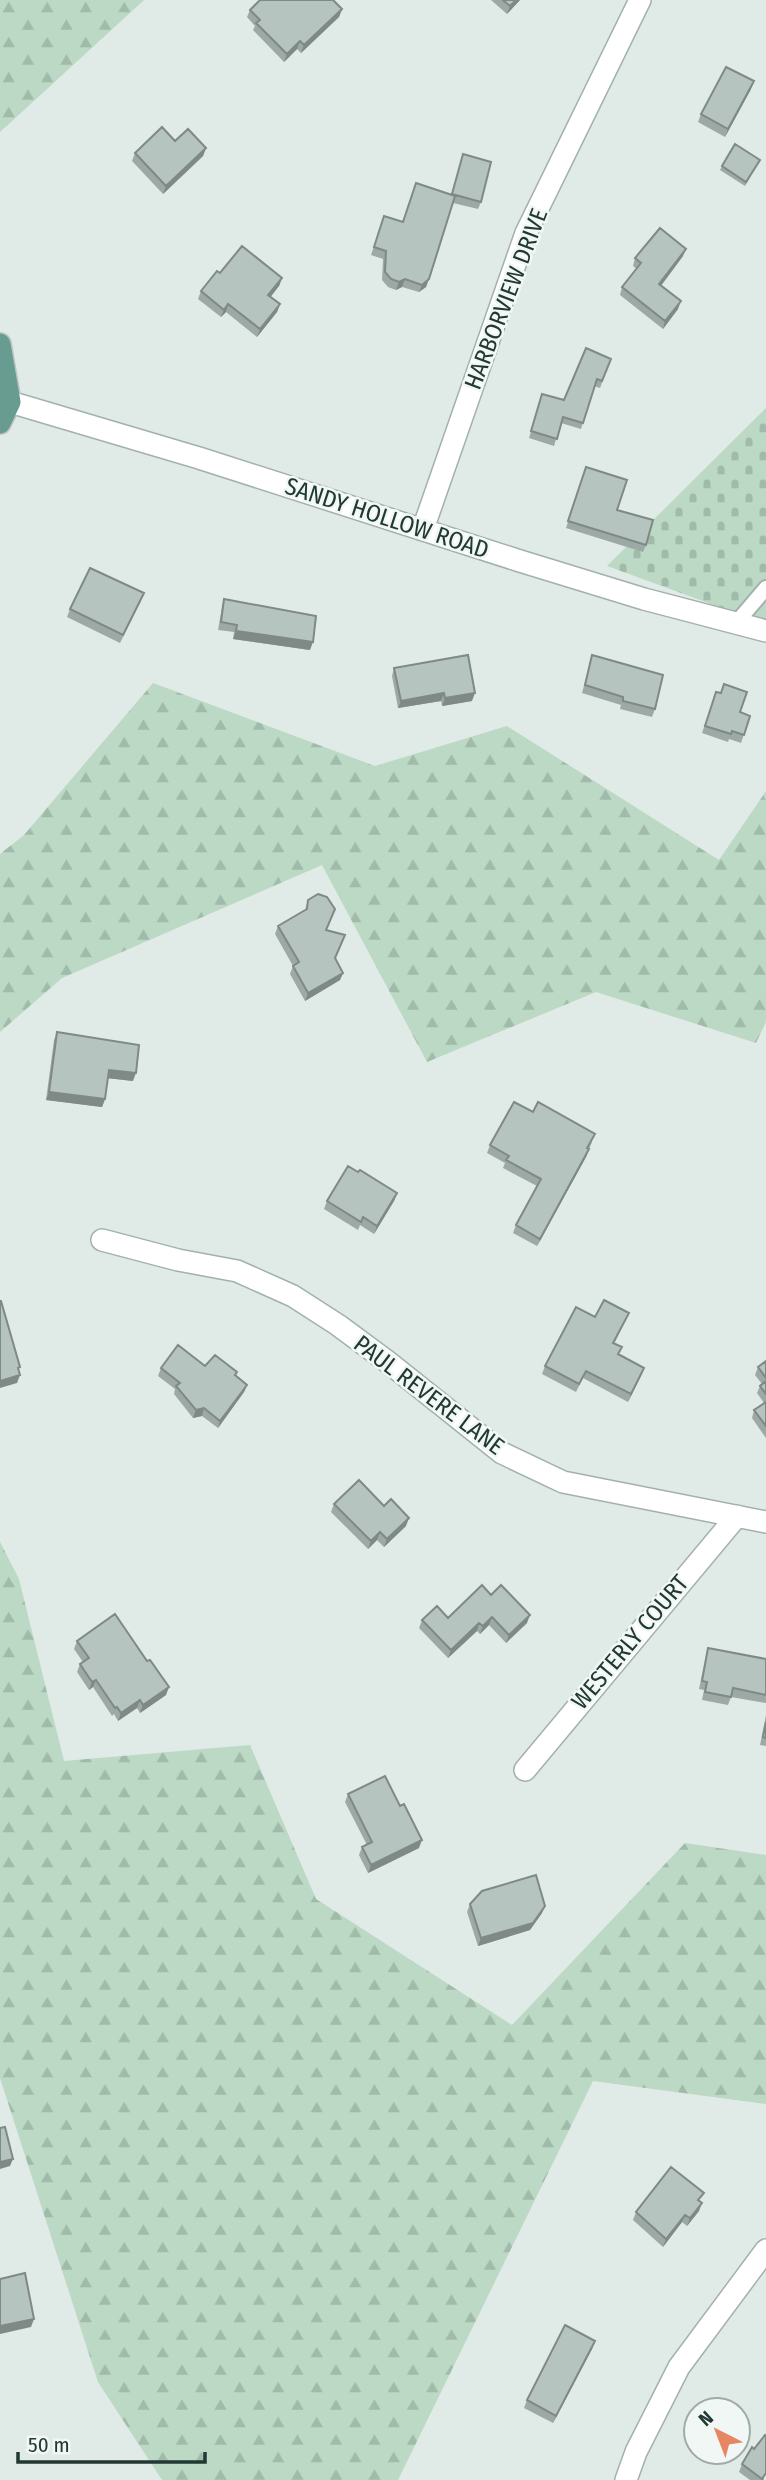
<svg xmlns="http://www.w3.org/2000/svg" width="766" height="2480" viewBox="0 0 766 2480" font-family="'Fira Sans Condensed',sans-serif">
<defs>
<pattern id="forest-firs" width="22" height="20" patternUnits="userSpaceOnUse" patternTransform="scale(1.75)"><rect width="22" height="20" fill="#bbd9c4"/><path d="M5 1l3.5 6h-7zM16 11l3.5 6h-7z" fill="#a0bba9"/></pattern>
<pattern id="cemetery-stones" width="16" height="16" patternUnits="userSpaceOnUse" patternTransform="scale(1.75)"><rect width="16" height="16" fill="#bbd9c4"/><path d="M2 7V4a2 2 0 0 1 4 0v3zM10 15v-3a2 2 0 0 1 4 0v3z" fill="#a0bba9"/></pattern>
</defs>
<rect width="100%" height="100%" fill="#e0eae6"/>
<!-- forest -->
<path fill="url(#forest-firs)" d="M0 0H144L0 132Z
M153 683 375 766 507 726 719 860 766 791V1022L756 1043 596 992 427 1062 322 865 62 978 0 1032V854L24 835Z
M0 1542 19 1579 64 1761 250 1745 316 1899 512 2025 685 1843 766 1855V2104L593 2081 398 2480H162L98 2382 0 2078Z"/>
<!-- cemetery -->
<path fill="url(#cemetery-stones)" d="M766 408V624L607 566Z"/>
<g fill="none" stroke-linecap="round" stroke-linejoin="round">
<!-- lane casing -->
<g stroke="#a3b1ad" stroke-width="18">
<path id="lane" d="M737 622 766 588"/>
</g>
<!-- street casing -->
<g stroke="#a3b1ad" stroke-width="24">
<path id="street" d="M10 402 199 458 520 561 644 599 766 631
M423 529 526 233 640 0
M102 1240 178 1260 237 1271 293 1296 338 1325 388 1362 502 1453 563 1482 766 1522
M525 1770 737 1516
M626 2480 636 2452 679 2367 766 2250"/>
</g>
<!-- primary casing -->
<g stroke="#bdc4c2" stroke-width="24">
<path id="primary" d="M0 344 10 402 0 423"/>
</g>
<!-- lane -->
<use href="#lane" stroke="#fff" stroke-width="14"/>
<!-- street -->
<use href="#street" stroke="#fff" stroke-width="21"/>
<!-- primary -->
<use href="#primary" stroke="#689c90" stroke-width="21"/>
</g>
<!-- wall -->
<path fill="#9da9a4" d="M491 0H520L507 14Z
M342 9 339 17 301 53 297 49 284 62 253 30 255 26 247 17 250 10Z
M751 89 725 137 698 122 701 114Z
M175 141 206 148 203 156 163 194 132 161 135 153Z
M463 154 481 202 478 209 453 203 426 287 419 292 402 287 396 290 388 287 382 280 383 259 371 255 384 216 403 222 451 195Z
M760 160 745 186 720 170 722 166Z
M683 256 661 286 678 309 663 329 620 295 622 287 637 269 633 266 635 258Z
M220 273 282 278 279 286 270 296 280 304 277 312 257 337 226 312 221 317 198 299 201 291Z
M611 359 600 388 594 386 581 429 561 423 554 446 529 438 540 401 564 400Z
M586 467 617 510 646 545 643 552 566 528Z
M224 599 310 650 233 639 234 632 218 630 222 607Z
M141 601 120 643 67 617 70 609Z
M592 655 655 709 652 717 620 709 621 705 582 693Z
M394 668 472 701 442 706 441 701 398 708 392 676Z
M716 692 740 712 750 716 741 743 729 739 728 742 702 733Z
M308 900 326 930 335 959 343 973 340 980 305 1001 290 974 293 966 275 934 278 926 305 910Z
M57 1032 133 1081 108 1078 105 1099 102 1107 46 1100 54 1040Z
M592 1142 589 1149 586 1157 537 1246 513 1233 516 1225 537 1186 503 1168 505 1163 487 1153 490 1145Z
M397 1193 394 1201 374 1234 360 1225 358 1230 324 1209 327 1201Z
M629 1313 614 1344 619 1355 644 1368 628 1402 583 1378 576 1392 542 1374 545 1366 595 1317Z
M766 1361V1438L752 1418 754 1410 764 1403 757 1393 760 1386 762 1384 755 1375 758 1367Z
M205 1366 236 1376 247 1385 244 1392 218 1428 202 1416 193 1418 174 1394 175 1389 158 1376 161 1368Z
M334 1504 384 1506 406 1526 384 1547 377 1540 368 1549 331 1512Z
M491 1595 527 1623 506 1643 489 1625 480 1634 477 1631 448 1658 419 1628 422 1620 448 1618Z
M77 1641 166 1695 140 1713 137 1708 118 1721 114 1714 112 1716 93 1687 89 1690 77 1672 80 1664 83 1662 74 1649Z
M708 1648 766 1659V1703L731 1697 728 1705 702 1700 704 1690 699 1689 706 1656Z
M766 1715V1746L760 1745Z
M348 1794 419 1848 368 1873 359 1855 362 1847 367 1845 345 1802Z
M470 1904 542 1913 530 1930 478 1946 467 1912Z
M700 2202 699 2211 687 2226 682 2222 663 2247 633 2220 636 2212Z
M595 2341 592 2349 553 2423 524 2408 527 2400Z
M754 2449 764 2480H750L739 2472 742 2464Z"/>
<!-- shaded-wall -->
<path fill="#7f8986" d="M516 0H520L507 14 510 6Z
M342 9 339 17 301 53 304 45Z
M300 41 297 49 284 62 287 54Z
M754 81 751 89 725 137 728 129Z
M206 148 203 156 163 194 166 186Z
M686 249 683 256 656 292 659 284Z
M282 278 279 286 266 303 268 295Z
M405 279 402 287 396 290 399 282Z
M429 279 426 287 419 292 422 285Z
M681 301 678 309 663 329 665 321Z
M228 304 226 312 221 317 224 310Z
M280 304 277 312 257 337 260 329Z
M236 631 313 642 310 650 233 639Z
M444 693 441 701 398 708 401 701Z
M475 693 472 701 442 706 445 698Z
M343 973 340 980 305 1001 308 993Z
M109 1070 136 1073 133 1081 106 1078Z
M49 1092 105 1099 102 1107 46 1100Z
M589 1149 586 1157 537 1246 540 1239Z
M397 1193 394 1201 374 1234 377 1226Z
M644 1368 641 1376 628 1402 631 1394Z
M20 1375 17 1383 0 1388V1381Z
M247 1385 244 1392 218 1428 220 1421Z
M204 1408 202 1416 193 1418 196 1410Z
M409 1518 406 1526 384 1547 387 1539Z
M380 1532 377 1540 368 1549 371 1541Z
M530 1615 527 1623 506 1643 509 1635Z
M492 1617 489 1625 480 1634 483 1626Z
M479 1623 477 1631 448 1658 451 1650Z
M96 1680 93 1687 89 1690 92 1682Z
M169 1687 166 1695 140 1713 143 1705Z
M140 1700 137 1708 118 1721 121 1713Z
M422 1840 419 1848 368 1873 371 1865Z
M545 1906 542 1913 530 1930 478 1946 481 1938Z
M13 2159 10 2166 0 2169V2162Z
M702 2203 699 2211 687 2226 690 2218Z
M685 2215 682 2222 663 2247 666 2239Z
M34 2319 31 2327 0 2334V2326Z
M595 2341 592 2349 553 2423 556 2416Z"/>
<!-- building -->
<path fill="#b6c4bf" stroke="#7f8986" stroke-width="2" d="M260 0H333L342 9 304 45 300 41 287 54 256 23 260 20 250 10Z
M503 0H516L510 6Z
M726 67 754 81 728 129 701 114Z
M162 127 175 141 188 129 206 148 166 186 135 153Z
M735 144 760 160 746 182 722 166Z
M463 154 491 162 481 202 452 194Z
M416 183 455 196 429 279 422 285 405 279 399 282 391 279 385 272 386 251 374 247 384 216 403 222Z
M660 228 686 249 659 284 681 301 665 321 622 287 641 263 635 258Z
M242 246 282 278 268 295 280 304 260 329 228 304 224 310 201 291 217 271 220 273Z
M586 348 611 359 602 381 597 379 583 423 563 417 557 439 531 431 542 394 564 400Z
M586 467 627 480 617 510 653 520 646 545 568 521Z
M90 568 144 593 123 635 70 609Z
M224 599 316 616 313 642 236 631 237 625 221 622Z
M468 655 475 693 445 698 444 693 401 701 394 668Z
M592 655 663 675 655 709 623 701V697L585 685Z
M724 684 747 692 740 712 750 716 744 735 732 731 731 734 705 726 716 692 721 693Z
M318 894 327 897 335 909 326 930 345 935 335 958 343 973 308 993 293 966 299 962 278 926 307 909 308 900Z
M57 1032 139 1045 136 1073 109 1070 105 1099 49 1092Z
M514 1102 533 1112 538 1102 595 1134 587 1148 589 1149 540 1239 516 1225 541 1179 506 1160 509 1156 490 1145Z
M348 1166 358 1172 360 1170 397 1193 377 1226 363 1217 361 1222 327 1201Z
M604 1300 629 1313 613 1343 622 1347 618 1354 644 1368 631 1394 586 1371 579 1384 545 1366 576 1307 595 1317Z
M0 1301H1L20 1367 18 1368 20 1375 0 1381Z
M178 1345 205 1366 215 1355 237 1372 235 1375 247 1385 220 1421 204 1408 196 1410 176 1386 180 1383 161 1368Z
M766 1361V1378L758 1367Z
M766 1381V1394L760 1386Z
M766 1402V1426L754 1410Z
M359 1480 384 1506 391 1499 409 1518 387 1539 380 1532 371 1541 334 1504Z
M482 1585 491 1595 501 1585 530 1615 509 1635 492 1617 483 1626 479 1623 451 1650 422 1620 437 1606 448 1618Z
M115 1614 147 1661 150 1660 169 1687 143 1705 140 1700 121 1713 117 1707 115 1708 96 1680 92 1682 80 1664 89 1658 77 1641Z
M708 1648 766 1659V1695L733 1688 731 1697 705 1692 707 1682 702 1681Z
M766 1722V1738L763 1737Z
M385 1776 400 1806 404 1804 422 1840 371 1865 362 1847 372 1842 348 1794Z
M536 1875 545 1906 533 1923 481 1938 470 1904 482 1891Z
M5 2127 13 2159 0 2162V2128Z
M671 2167 704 2193 698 2200 702 2203 690 2218 685 2215 666 2239 636 2212Z
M25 2273 34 2319 0 2326V2279Z
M565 2325 595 2341 556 2416 527 2400Z
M765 2435 766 2436V2473L762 2479 742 2464 752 2447 754 2449Z"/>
<g text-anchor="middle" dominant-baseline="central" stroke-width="5" stroke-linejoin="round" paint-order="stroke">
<!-- street labels -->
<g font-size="24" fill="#223933" stroke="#f0f7f4">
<text transform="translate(506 299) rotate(-69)">HARBORVIEW DRIVE</text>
<text transform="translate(387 518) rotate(18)">SANDY HOLLOW ROAD</text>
<text transform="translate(429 1395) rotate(37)">PAUL REVERE LANE</text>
<text transform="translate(630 1642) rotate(-50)">WESTERLY COURT</text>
</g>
</g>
<!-- north arrow -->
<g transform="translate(717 2431) rotate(318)"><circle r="33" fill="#f0f7f4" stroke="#9eaba7" stroke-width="2"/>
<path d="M0-5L12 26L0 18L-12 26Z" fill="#e68662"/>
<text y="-10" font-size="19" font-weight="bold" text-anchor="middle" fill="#223933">N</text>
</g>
<!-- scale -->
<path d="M18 2452v10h187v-10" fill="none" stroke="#223933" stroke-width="3.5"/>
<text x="28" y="2452" font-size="21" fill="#223933" stroke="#f0f7f4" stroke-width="5" paint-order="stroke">50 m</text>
</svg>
